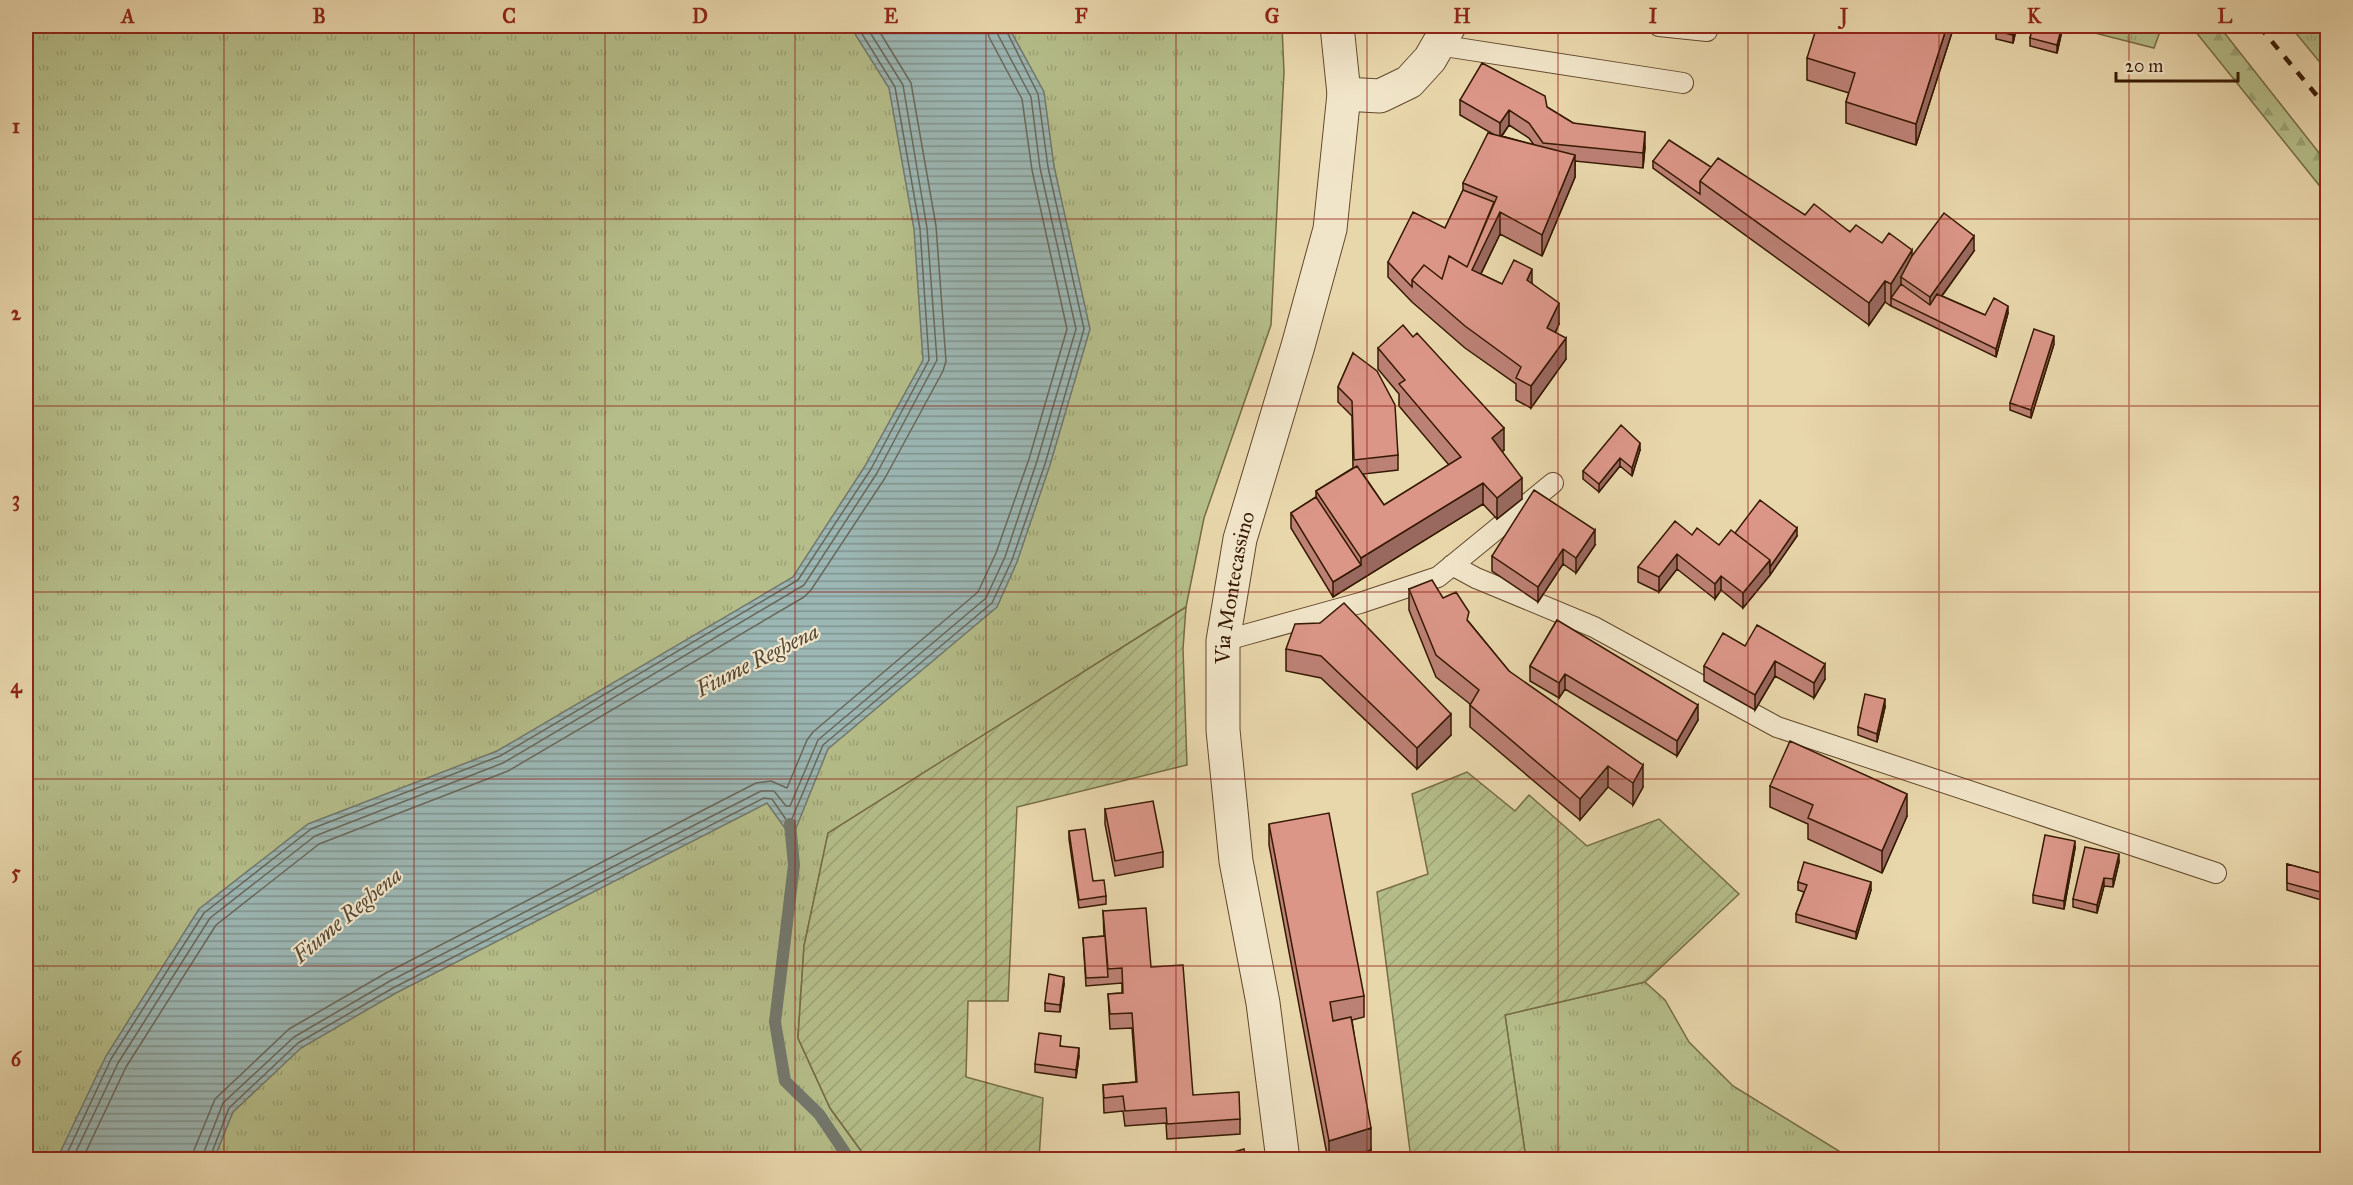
<svg xmlns="http://www.w3.org/2000/svg" width="2353" height="1185" viewBox="0 0 2353 1185" font-family="'IM FELL Great Primer',serif">
<defs>
<pattern id="grass-tufts" width="24" height="20" patternUnits="userSpaceOnUse" patternTransform="scale(1.5)"><rect width="24" height="20" fill="#b5be8a"/><path d="M3 7l-1-3M5 7V3M7 7l1-3M15 17l-1-3M17 17v-4M19 17l1-3" fill="none" stroke="#9ca375"/></pattern>
<pattern id="forest-firs" width="22" height="20" patternUnits="userSpaceOnUse" patternTransform="scale(1.5)"><rect width="22" height="20" fill="#b5be8a"/><path d="M5 1l3.5 6h-7zM16 11l3.5 6h-7z" fill="#9ca375"/></pattern>
<pattern id="garden-furrows" width="10" height="10" patternUnits="userSpaceOnUse" patternTransform="scale(1.5)"><rect width="10" height="10" fill="#b5be8a"/><path d="M-1 1l2-2M0 10L10 0M9 11l2-2" fill="none" stroke="#9ca375"/></pattern>
<pattern id="water-rules" width="6" height="5" patternUnits="userSpaceOnUse" patternTransform="scale(1.5)"><rect width="6" height="5" fill="#9cb7b4"/><path d="M0 2.5h6" fill="none" stroke="#809490"/></pattern>
</defs>
<rect width="100%" height="100%" fill="#e9d7ac"/>
<filter id="stains"><feTurbulence type="fractalNoise" baseFrequency=".00333" numOctaves="4"/><feColorMatrix values="0 0 0 0 .2 0 0 0 0 .09 0 0 0 0 .02 0 0 0 .5 -.17"/></filter>
<radialGradient id="worn" r=".72"><stop offset=".6" stop-color="#630" stop-opacity="0"/><stop offset="1" stop-color="#630" stop-opacity=".3"/></radialGradient>
<!-- grass -->
<path fill="url(#grass-tufts)" stroke="#766c46" stroke-width="1.5" d="M26 26H1282L1284 72 1271 325 1204 518 1186 607 828 834 804 946 798 1038 830 1108 867 1159H26Z
M2089 26H2162L2154 48 2087 31Z
M2290 26H2327V71Z
M1645 982 1665 1000 1689 1042 1733 1086 1852 1159H1526L1505 1015Z"/>
<!-- forest -->
<path fill="url(#forest-firs)" stroke="#766c46" stroke-width="1.5" d="M2191 26H2219L2327 163V195Z"/>
<!-- garden -->
<path fill="url(#garden-furrows)" stroke="#766c46" stroke-width="1.5" d="M1186 607 1183 649 1187 765 1017 807 1008 1001H968L966 1077 1043 1098 1039 1159H867L830 1108 798 1038 804 946 828 833Z
M1467 772 1515 811 1529 795 1587 846 1659 819 1739 894 1645 982 1505 1015 1526 1159H1411L1377 892 1428 874 1412 794Z"/>
<!-- water -->
<path fill="url(#water-rules)" stroke="#73786d" stroke-width="1.5" d="M850 26H1008L1044 92 1054 166 1090 329 1050 465 1017 562 997 607 828 749 792 838 767 803 396 993 301 1048 233 1112 214 1159H57L106 1056 199 909 308 824 497 751 793 577 865 466 923 360 914 229 889 88Z"/>
<g fill="none" stroke-linecap="round" stroke-linejoin="round">
<!-- shore -->
<path stroke="#69685b" stroke-width="1.5" d="M64 1160 111 1059 204 913 311 829 500 756 798 580 871 469 929 360 920 229 895 87 857 26
M72 1160 118 1063 210 918 315 836 503 763 804 585 877 473 937 360 927 228 903 85 866 26
M82 1160 126 1067 216 925 319 844 508 771 804 597 811 590 885 478 943 371 946 361 936 226 911 83 876 26
M192 1160 194 1150 215 1099 289 1029 386 973 756 783 771 781 787 788 807 740 813 732 978 592 996 553 1029 459 1067 329 1032 170 1022 99 989 37 987 26
M201 1160 223 1103 294 1037 390 981 761 791H774L786 806H790L818 740 986 598 1005 557 1037 461 1076 329 1040 168 1031 97 997 33 996 26
M209 1160 229 1108 298 1043 393 988 764 798 772 799 787 821H791L823 745 992 603 1012 560 1045 464 1084 329 1048 167 1038 94 1004 26"/>
<!-- stream -->
<path stroke="#73786d" stroke-width="12" d="M790 824 794 865 775 1022 785 1081 819 1114 850 1160"/>
<!-- service casing -->
<g stroke="#63482c" stroke-width="22">
<path id="service" d="M1659 26 1707 31 1709 26
M1438 45 1683 83
M1452 565 1476 578 1594 627 1777 727 2216 873
M1223 641 1360 603 1438 577 1553 483"/>
</g>
<!-- minor casing -->
<g stroke="#63482c" stroke-width="35">
<path id="minor" d="M1344 94 1380 96 1409 82 1430 59 1449 26"/>
</g>
<!-- tertiary casing -->
<g stroke="#63482c" stroke-width="35">
<g id="tertiary">
<path id="s1" d="M1283 1160 1263 1003 1236 861 1223 730V641L1240 539 1298 346 1330 229 1344 94 1337 26"/>
</g>
</g>
<!-- service -->
<use href="#service" stroke="#f1e5c9" stroke-width="20"/>
<!-- minor -->
<use href="#minor" stroke="#f1e5c9" stroke-width="33"/>
<!-- tertiary -->
<use href="#tertiary" stroke="#f1e5c9" stroke-width="33"/>
<!-- rail -->
<path stroke="#361902" stroke-width="4.5" stroke-dasharray="10 10" stroke-linecap="butt" d="M2259 26 2328 109"/>
</g>
<!-- wall -->
<path fill="#bc8175" stroke="#361902" stroke-width="1.5" fill-rule="evenodd" d="M1954 26 1916 145 1846 123V102L1849 93 1807 80V58Z
M2017 26 2013 43 1996 39V31Z
M2033 26H2063L2057 53 2030 46V38Z
M1460 100 1547 107 1573 123 1645 147 1643 168 1575 161V177L1542 256 1500 234 1481 274 1502 284 1532 283 1559 324 1555 333 1566 359 1531 408 1516 400V384L1465 348 1412 302 1388 277V262L1445 228 1463 190V183L1493 134 1460 115ZM1509 125 1529 138 1534 145 1502 136Z
M1653 161 1711 167 1805 215 1882 243 1912 256 1974 251 1942 296 1985 315 2008 313 1996 357 1891 306 1885 302 1869 325 1653 168Z
M2054 344 2031 418 2010 410V403Z
M1378 348 1504 450 1502 452 1522 499 1497 519 1483 504 1333 597 1291 528V513L1316 497V491L1353 468 1352 416 1338 402V387L1353 353 1398 455V470L1363 474 1384 505 1449 465 1399 406V394L1378 369Z
M1640 450 1632 476 1620 466 1599 492 1583 479V471Z
M1735 533 1797 536 1770 575 1743 608 1721 590 1715 599 1677 569 1659 592 1638 582V567L1692 535 1719 545Z
M1595 545 1576 573 1563 564 1538 602 1492 571V556Z
M1409 589 1443 598 1469 622 1509 671 1643 787 1633 805 1608 787 1580 820 1470 727V704L1436 677 1409 610Z
M1557 620 1698 720 1677 756 1565 689 1559 698 1530 681V666Z
M1320 623 1451 735 1417 769 1321 678 1286 671V649Z
M1745 646 1825 679 1814 698 1775 676 1755 710 1704 681V666Z
M1885 707 1877 742 1858 735V727Z
M1770 786 1907 816 1882 873 1808 839V824L1770 807Z
M1105 809 1163 852V867L1115 876 1105 824Z
M1269 824 1364 996V1017L1352 1020 1371 1150 1340 1160H1328L1269 845Z
M1069 831 1093 881 1106 896V904L1079 908 1069 839Z
M2075 848 2064 909 2033 903V895Z
M2119 862 2113 887 2104 886 2097 913 2073 907V899Z
M2287 864 2328 875V902L2287 890Z
M1798 882 1871 890 1856 939 1796 922V914L1804 892 1798 890Z
M1103 911 1151 967 1193 1095 1240 1119V1134L1167 1139 1166 1123 1125 1126 1123 1111 1104 1113 1103 1085 1136 1082 1132 1028 1110 1029 1108 994 1122 993V983L1086 986 1083 938 1104 936Z
M1064 984 1060 1012 1045 1011V1003Z
M1061 1046 1079 1056 1076 1078 1035 1072V1064Z"/>
<!-- shaded-wall -->
<path fill="#99695f" stroke="#361902" stroke-width="1.5" d="M1947 26H1954L1916 145V124Z
M2016 26H2017L2013 43V35Z
M2062 26H2063L2057 53V45Z
M1509 110V125L1500 138V123Z
M1645 132V147L1643 168V153Z
M1575 155V177L1542 256V235Z
M1500 212V234L1472 292 1467 274Z
M1974 236V251L1930 312V297Z
M1912 250V271L1901 277V289L1891 298V306V284Z
M1532 269V291L1527 280Z
M1885 281V302L1869 325V303Z
M1559 303V324L1547 350V328Z
M2008 306V313L1996 357V349Z
M2054 336V344L2031 418V410Z
M1566 338V359L1531 408V386Z
M1504 428V450L1492 460V438Z
M1640 443V450L1632 476V468Z
M1620 458V466L1599 492V484Z
M1522 478V499L1497 519V498Z
M1483 483V504L1333 597V582L1361 565V558Z
M1797 528V536L1770 575V567Z
M1595 530V545L1576 573V558Z
M1563 549V564L1538 602V587Z
M1677 554V569L1659 592V577Z
M1770 560V575L1743 608V593Z
M1721 576V590L1715 599V584Z
M1775 661V676L1755 710V695Z
M1825 664V679L1814 698V683Z
M1565 674V689L1559 698V683Z
M1885 699V707L1877 742V734Z
M1698 705V720L1677 756V741Z
M1451 714V735L1417 769V748Z
M1643 765V787L1633 805V783Z
M1608 766V787L1580 820V799Z
M1907 794V816L1882 873V851Z
M2075 841V848L2064 909V901Z
M2119 854V862L2113 887V879Z
M2104 878V886L2097 913V905Z
M1871 882V890L1856 939V932Z
M1064 977V984L1060 1012V1005Z
M1079 1048V1056L1076 1078V1070Z
M1371 1128V1150L1340 1160H1329V1141Z"/>
<!-- building -->
<path fill="#db9688" stroke="#361902" stroke-width="1.5" d="M1817 26H1947L1916 124 1846 102 1855 73 1807 58Z
M1998 26H2016L2013 35 1996 31Z
M2033 26H2062L2057 45 2030 38Z
M1482 63 1545 96 1547 107 1573 123 1645 132 1643 153 1543 143 1529 123 1509 110 1500 123 1460 100Z
M1488 133 1575 155 1542 235 1500 212 1472 270 1502 284 1514 260 1532 269 1527 280 1559 303 1547 328 1566 338 1531 386 1516 378 1521 367 1465 326 1412 280 1424 265 1442 279 1449 256 1467 267 1497 197 1463 183Z
M1669 140 1711 167 1700 181V194L1653 161Z
M1718 158 1805 215 1814 204 1850 232 1856 225 1882 243 1889 233 1912 250 1891 284 1885 281 1869 303 1700 181Z
M1463 190 1494 202 1467 267 1449 256 1442 279 1424 265 1412 280V287L1388 262 1413 212 1445 228Z
M1944 213 1974 236 1930 297 1901 277 1912 256Z
M1901 284 1930 305 1937 294 1985 315 1994 298 2008 306 1996 349 1891 298Z
M1403 325 1413 337 1417 333 1504 428 1492 438 1522 478 1497 498 1483 483 1361 558 1316 491 1357 466 1384 505 1461 457 1399 384 1405 380 1378 348Z
M2034 329 2054 336 2031 410 2010 403Z
M1353 353 1377 371 1395 405 1398 455 1354 460 1352 401 1338 387Z
M1621 425 1640 443 1632 468 1620 458 1599 484 1583 471Z
M1534 490 1595 530 1576 558 1563 549 1538 587 1492 556Z
M1316 497 1361 565 1333 582 1291 513Z
M1760 500 1797 528 1770 567V560L1735 533Z
M1675 521 1692 535 1697 528 1719 545 1731 530 1770 560 1743 593 1721 576 1715 584 1677 554 1659 577 1638 567Z
M1432 580 1443 598 1456 592 1469 612 1467 620 1509 671 1643 765 1633 783 1608 766 1580 799 1470 705 1479 690 1436 655 1409 589Z
M1344 603 1451 714 1417 748 1321 656 1286 649 1295 624 1320 623Z
M1557 620 1698 705 1677 741 1565 674 1559 683 1530 666Z
M1757 625 1825 664 1814 683 1775 661 1755 695 1704 666 1723 633 1745 646Z
M1865 694 1885 699 1877 734 1858 727Z
M1790 741 1907 794 1882 851 1808 818 1813 805 1770 786Z
M1153 801 1163 852 1115 861 1105 809Z
M1329 813 1364 996 1330 1002 1333 1021 1351 1017 1371 1128 1329 1141 1269 824Z
M1085 829 1093 881 1104 880 1106 896 1079 900 1069 831Z
M2045 835 2075 841 2064 901 2033 895Z
M2085 847 2119 854 2113 879 2104 878 2097 905 2073 899Z
M1804 862 1871 882 1856 932 1796 914 1807 885 1798 882Z
M2287 864 2328 875V894L2287 883Z
M1146 908 1151 967 1183 965 1193 1095 1239 1092 1240 1119 1167 1124 1166 1108 1125 1111 1123 1096 1104 1098 1103 1085 1137 1082 1132 1013 1110 1014 1108 994 1123 993 1122 968 1108 969 1103 911Z
M1105 936 1108 977 1086 978 1083 938Z
M1049 974 1064 977 1060 1005 1045 1003Z
M1039 1033 1061 1036 1060 1046 1079 1048 1076 1070 1035 1064Z
M1244 1149 1246 1160H1207Z"/>
<!-- grid -->
<path fill="none" stroke="#8f2418" stroke-width="1.5" stroke-opacity="0.55" d="M224 26V1160M414 26V1160M605 26V1160M795 26V1160M986 26V1160M1176 26V1160M1367 26V1160M1558 26V1160M1748 26V1160M1939 26V1160M2129 26V1160M26 219H2328M26 406H2328M26 592H2328M26 779H2328M26 966H2328"/>
<g text-anchor="middle" dominant-baseline="central" stroke-width="4.5" stroke-linejoin="round" paint-order="stroke">
<!-- street labels -->
<g font-size="21" fill="#361902" stroke="#f1e5c9">
<text stroke="none"><textPath href="#s1" startOffset="578">Via Montecassino</textPath></text>
</g>
<!-- water labels -->
<g font-size="22" font-style="italic" fill="#554837" stroke="#f1e5c9">
<text transform="translate(757 660) rotate(-27)">Fiume Reghena</text>
<text transform="translate(347 915) rotate(-40)">Fiume Reghena</text>
</g>
</g>
<!-- margin -->
<rect width="2353" height="1185" fill="none" stroke="#e9d7ac" stroke-width="66"/>
<!-- scale -->
<path d="M2116 72v9h122v-9" fill="none" stroke="#361902" stroke-width="3"/>
<text x="2125" y="72" font-size="18" fill="#361902" stroke="#f1e5c9" stroke-width="4.5" paint-order="stroke">20 m</text>
<rect x="33" y="33" width="2287" height="1119" fill="none" stroke="#8f2418" stroke-width="2"/>
<g font-size="20" text-anchor="middle" font-weight="bold" fill="#8f2418">
<text x="128" y="23">A</text>
<text x="319" y="23">B</text>
<text x="509" y="23">C</text>
<text x="700" y="23">D</text>
<text x="891" y="23">E</text>
<text x="1081" y="23">F</text>
<text x="1272" y="23">G</text>
<text x="1462" y="23">H</text>
<text x="1653" y="23">I</text>
<text x="1844" y="23">J</text>
<text x="2034" y="23">K</text>
<text x="2225" y="23">L</text>
<text x="16" y="133">1</text>
<text x="16" y="320">2</text>
<text x="16" y="506">3</text>
<text x="16" y="693">4</text>
<text x="16" y="879">5</text>
<text x="16" y="1066">6</text>
</g>
<rect width="100%" height="100%" filter="url(#stains)"/>
<rect width="100%" height="100%" fill="url(#worn)"/>
</svg>
